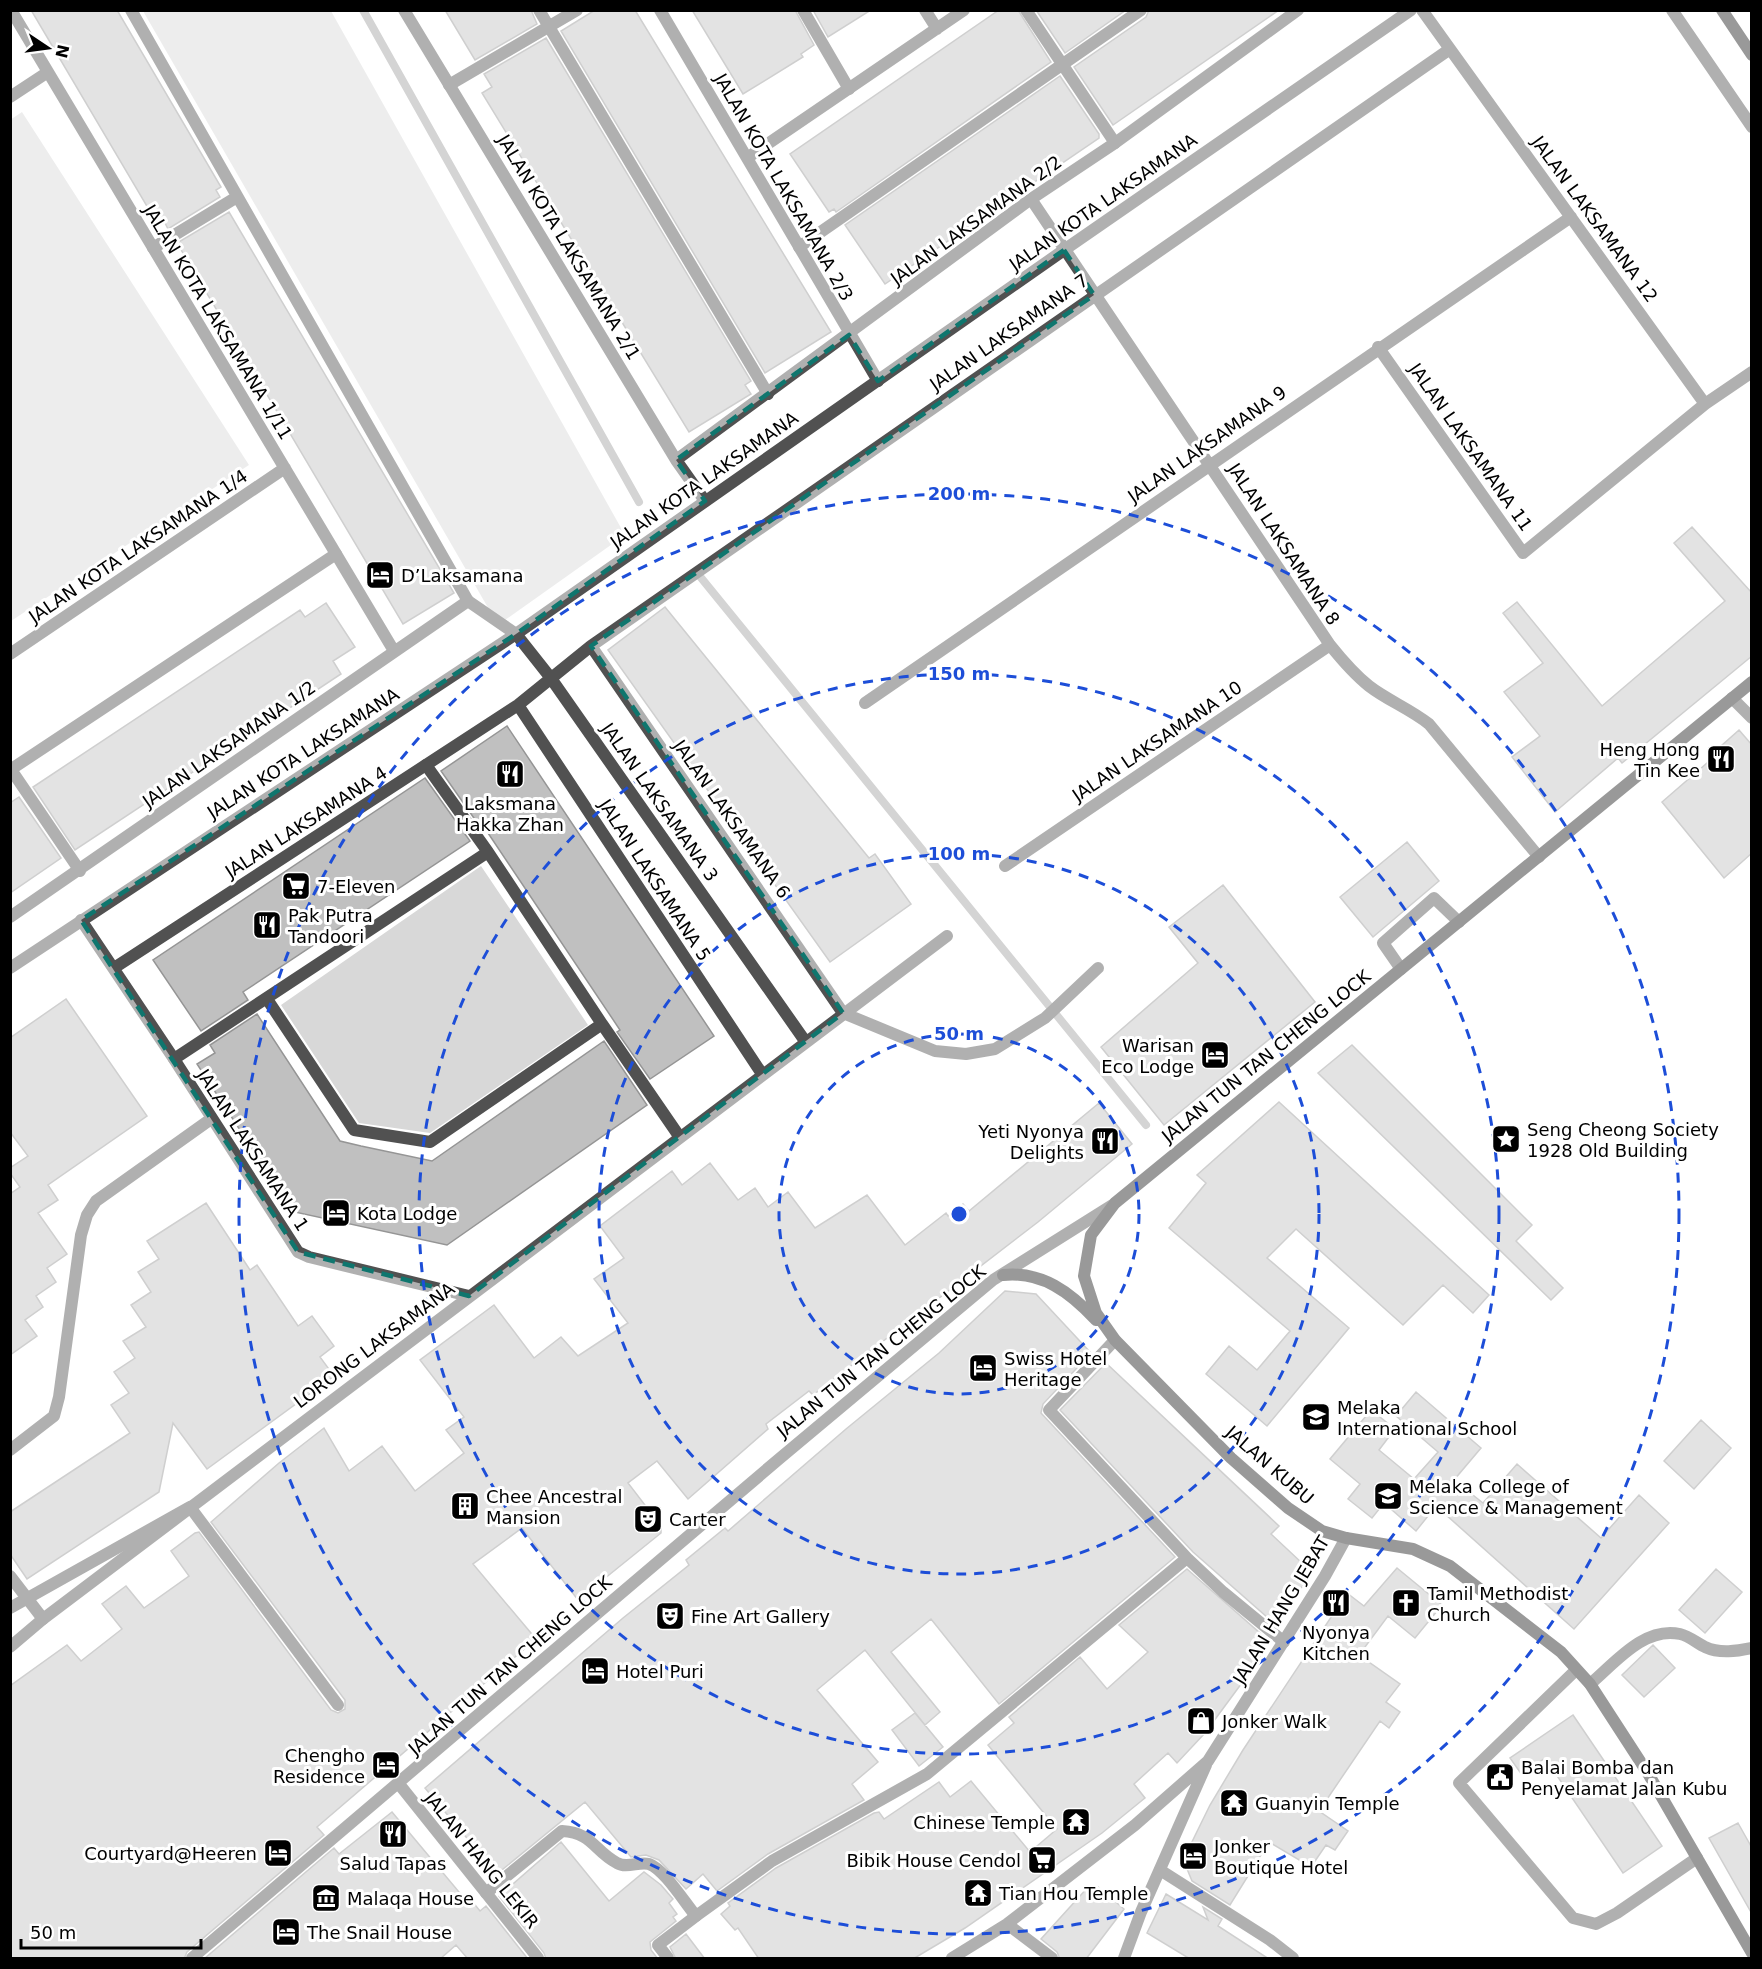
<svg xmlns="http://www.w3.org/2000/svg" width="1762" height="1969" viewBox="0 0 1762 1969" font-family="'DejaVu Sans',sans-serif">
<rect width="100%" height="100%" fill="#fff"/>
<!-- green -->
<path fill="#d8d8d8" d="M143 11H331L625 535 498 625Z
M22 112 249 465 11 621 10 120Z
M481 866 588 1025 430 1133 359 1123 281 1005Z"/>
<g fill="none" stroke-linecap="round" stroke-linejoin="round">
<!-- stream -->
<path stroke="#9f9f9f" stroke-width="8" d="M363 10 639 502
M698 574 1146 1125"/>
</g>
<!-- building -->
<path fill="#c0c0c0" stroke="#959595" stroke-width="1.5" d="M31 10H117L221 187 216 190 220 197 168 229 164 221 158 225Z
M445 10H531L537 24 475 60Z
M595 10H635L831 332 765 373 561 31Z
M692 10H795L814 45 801 54 803 57 743 94Z
M813 10H871L828 37Z
M999 10H1018L1051 62 836 212 834 209 829 212 790 154Z
M1036 10H1126L1065 53Z
M1149 10H1279L1113 125 1074 67 1146 17Z
M546 38 751 381 745 385 751 394 689 432 482 93 492 87 484 74Z
M1060 76 1099 134V138L885 284 845 225Z
M229 212 454 593 403 624 177 243Z
M1692 527 1752 593V656L1622 763 1618 758 1555 812 1512 757 1540 736 1504 692 1543 663 1503 613 1517 602 1602 706 1725 601 1674 543Z
M326 603 355 647 333 661 341 674 75 850 33 787 300 610 305 617Z
M665 607 869 858 875 854 911 904 830 962 608 650Z
M507 726 714 1036 650 1079 617 1032 620 1030 486 830 483 831 441 771Z
M1739 730 1752 745V853L1724 878 1662 802 1722 750 1720 747Z
M425 778 470 841 243 992 248 1000 201 1031 153 960Z
M19 797 61 858 10 893V803Z
M1407 842 1439 881 1373 937 1340 897Z
M1223 885 1315 1002 1164 1125 1101 1047 1198 963 1169 927Z
M66 999 147 1116 48 1185 58 1200 38 1213 67 1254 47 1268 56 1282 36 1296 43 1307 25 1320 37 1336 10 1355V1194L20 1187 10 1173V1168L28 1156 10 1132V1038Z
M257 1014 340 1141 361 1146 432 1161 604 1041 647 1105 447 1245 290 1211V1207L197 1064 215 1053 210 1045Z
M1352 1045 1532 1225 1516 1241 1563 1288 1551 1300 1318 1073Z
M1279 1102 1489 1295 1473 1313 1443 1285 1403 1325 1296 1229 1267 1258 1349 1328 1267 1426 1206 1374 1229 1346 1257 1370 1290 1331 1169 1228 1206 1183 1197 1175Z
M1099 1103 1132 1144 1038 1222 813 1395 809 1391 766 1424 768 1429 688 1499 657 1461 628 1483 661 1526V1533L578 1600 522 1528 473 1564 536 1639 317 1827 324 1835 187 1952 184 1959H10V1686L67 1645 81 1661 122 1629 102 1604 126 1586 144 1608 189 1576 171 1551 195 1533 199 1532 331 1710 338 1713 345 1709V1700L211 1522 279 1463 324 1428 349 1471 382 1446 415 1491 464 1453 446 1430 464 1417 420 1360 494 1305 534 1358 561 1337 578 1356 628 1323 594 1279 624 1258 600 1226 672 1171 682 1185 710 1163 738 1200 755 1188 768 1207 788 1192 815 1228 867 1195 905 1245 946 1213 948 1216 963 1204 969 1211Z
M206 1203 250 1270 257 1265 298 1326 312 1316 334 1346 320 1357 334 1376 207 1469 173 1423 159 1492 27 1579 10 1554V1512L130 1433 111 1405 129 1393 114 1372 135 1358 123 1341 146 1327 131 1305 151 1292 138 1272 159 1259 147 1241Z
M1005 1291 1036 1294 1091 1353 1043 1404 1041 1413 1175 1557 999 1704 931 1619 891 1652 940 1712 925 1725 865 1650 817 1690 878 1762 852 1784 864 1800 768 1854 717 1891 703 1874 686 1889 659 1860 646 1855 631 1857 585 1802 497 1874 425 1788 623 1618 689 1565 686 1560 725 1528 728 1531 846 1429 939 1353Z
M1106 1363 1279 1526 1271 1534 1302 1563 1304 1584 1276 1625 1193 1552 1060 1410Z
M1416 1392 1481 1448 1454 1480 1483 1503 1517 1464 1601 1538 1639 1495 1669 1523 1574 1629 1436 1506 1416 1531 1384 1503 1372 1518 1348 1499 1360 1484 1330 1459 1371 1410 1395 1429 1379 1450 1414 1479 1438 1452 1396 1416Z
M1701 1420 1731 1448 1694 1489 1664 1461Z
M1397 1568 1442 1605 1415 1638 1388 1616 1359 1655 1400 1684 1386 1702 1400 1712 1389 1728 1380 1721 1319 1811 1348 1831 1335 1850 1326 1845 1311 1867 1269 1842 1230 1905 1192 1881 1185 1864 1187 1852 1210 1805 1243 1750 1347 1593 1364 1606Z
M1187 1569 1269 1641 1250 1672 1205 1733 1177 1763 1168 1753 1134 1784 1145 1798 1102 1833 965 1928 913 1959H759L738 1928 735 1930 721 1914 730 1906 728 1903 776 1868 874 1813 879 1812 884 1819 939 1782 950 1797 971 1781 1030 1852 1057 1829 988 1745 1014 1723 1009 1717 1080 1657 1107 1689 1148 1652 1119 1625Z
M1716 1569 1742 1592 1705 1633 1679 1610Z
M1653 1645 1675 1668 1644 1697 1622 1675Z
M915 1713 943 1747 919 1766 892 1730Z
M1573 1715 1662 1846 1623 1873 1545 1758 1522 1775 1510 1758Z
M392 1812 469 1904 472 1901 480 1911 486 1906 528 1959H468L456 1945 440 1959H204L334 1848 339 1854Z
M1738 1823 1752 1848V1914L1709 1838Z
M561 1842 609 1901 644 1872 661 1885 673 1899 669 1903 677 1914 673 1917 676 1921 650 1942 651 1950 658 1959H546L544 1953 499 1896Z
M1089 1886H1097L1124 1909 1086 1959H1060L1057 1952 1041 1939Z
M1166 1894 1208 1920 1203 1907 1222 1919 1218 1926 1269 1959H1190L1147 1933Z
M686 1934 705 1959H676L670 1947Z"/>
<g fill="none" stroke-linecap="round" stroke-linejoin="round">
<!-- service -->
<path stroke="#515151" stroke-width="12" d="M131 10 468 601
M539 10 768 394
M803 10 849 89
M1026 10 1115 143
M449 85 577 10
M799 247 1141 10
M153 248 237 197
M1732 698 1752 718
M426 765 488 852
M10 768 80 871
M10 770 336 554
M1401 969 1383 943 1434 898 1459 922
M602 1024 679 1136
M174 1059 488 852 602 1024 430 1142 354 1130 267 999
M1187 1558 1223 1592 1284 1642
M10 1576 43 1619
M10 1608 190 1507 338 1705
M1576 1670 1459 1783 1573 1918 1596 1924 1617 1913 1697 1858
M1590 1684C1615 1663 1644 1626 1680 1634 1689 1636 1697 1643 1705 1647 1720 1654 1737 1651 1752 1648
M1160 1870 1270 1940 1293 1958
M486 1893 562 1831C593 1833 593 1850 617 1863 627 1869 639 1861 649 1864 664 1869 685 1903 696 1916L772 1861 927 1774 1187 1558 1049 1410 1115 1340"/>
<!-- pedestrian -->
<path stroke="#515151" stroke-width="12" d="M668 1958 658 1945 696 1916"/>
<!-- minor -->
<path stroke="#515151" stroke-width="12" d="M11 10 394 651
M404 10 676 460 705 501
M660 10 878 381
M925 10 937 29
M1422 10 1705 404
M1672 10 1752 127
M10 97 48 72
M747 158 964 10
M1031 199 1330 645C1342 660 1354 674 1369 686 1387 700 1410 709 1429 724L1539 857
M1378 347 1523 553 1705 404 1752 372
M676 460 1031 199 1115 143 1298 10
M591 646 843 1013 935 1051 966 1054 995 1049 1045 1018 1098 968
M10 654 285 468
M865 703 1571 217
M518 705 762 1074
M1005 866 1330 645
M10 917 468 601 516 634 550 677 805 1041
M81 920 174 1059 298 1252 309 1257 469 1296
M114 968 518 705 591 646 1450 49
M10 1450 54 1416 59 1397 81 1235 87 1215 96 1201 211 1119
M10 1647 43 1619 947 936
M399 1784 538 1958
M1007 1924 1052 1958
M952 1958 1007 1924 1135 1825 1208 1761 1325 1576 1346 1538
M1124 1958 1141 1912 1206 1765"/>
<!-- tertiary -->
<path stroke="#515151" stroke-width="12" d="M10 968 516 634 1064 250 1411 10
M192 1958 779 1459 993 1280 1114 1204"/>
<!-- secondary -->
<path stroke="#1e1e1e" stroke-width="12" d="M1722 10 1752 55
M1752 682 1115 1203 1091 1235 1084 1276 1096 1313 1115 1340 1231 1458 1288 1508 1322 1531 1346 1538 1413 1549 1450 1566 1561 1652 1590 1684 1649 1775 1752 1953
M1003 1275C1042 1271 1070 1292 1096 1320"/>
</g>
<!-- marked area -->
<path d="M0 0H1762V1969H0ZM1064 250 1094 295 591 646 843 1013 469 1296 298 1252 81 920 516 634 705 501 676 460 849 335 878 381Z" fill="#fff" fill-opacity=".55" fill-rule="evenodd"/>
<path fill="none" stroke="#0f766e" stroke-width="4.5" stroke-dasharray="12 8" stroke-linejoin="round" d="M1064 250 1094 295 591 646 843 1013 469 1296 298 1252 81 920 516 634 705 501 676 460 849 335 878 381Z"/>
<!-- distance rings -->
<g fill="none" stroke="#1d4ed8" stroke-width="3" stroke-dasharray="10 8">
<circle cx="959" cy="1214" r="180"/>
<circle cx="959" cy="1214" r="360"/>
<circle cx="959" cy="1214" r="540"/>
<circle cx="959" cy="1214" r="720"/>
</g>
<!-- icons -->
<defs>
<g id="hotel-square" transform="scale(1.5)"><rect x="-9" y="-9" width="18" height="18" rx="4" fill="#000" stroke="#fff"/><path d="M-6-4.5h1.5V1H6V5H4.5V3h-9V5H-6ZM-4 0a1.8 1.8 0 1 1 3.6 0ZM.5 0V-2.5h3Q6-2.5 6 0Z" fill="#fff"/></g>
<g id="restaurant-square" transform="scale(1.5)"><rect x="-9" y="-9" width="18" height="18" rx="4" fill="#000" stroke="#fff"/><path d="M-5-6h1v4h1v-4h1v4h1v-4h1v5L-1.5 .5V6h-2V.5L-5-1ZM5-6V6H3V1.5H1.5Q1.5-4 5-6Z" fill="#fff"/></g>
<g id="supermarket-square" transform="scale(1.5)"><rect x="-9" y="-9" width="18" height="18" rx="4" fill="#000" stroke="#fff"/><path d="M-6-5.5h2.5l.6 2H6L4.5 2H-2.5L-4.4-4H-6ZM-1.5 3.2a1.3 1.3 0 1 0 .1 0ZM3 3.2a1.3 1.3 0 1 0 .1 0Z" fill="#fff"/></g>
<g id="sight-square" transform="scale(1.5)"><rect x="-9" y="-9" width="18" height="18" rx="4" fill="#000" stroke="#fff"/><path d="M0-6L1.8-2.2L6-1.7L2.9 1.2L3.7 5.4L0 3.3L-3.7 5.4L-2.9 1.2L-6-1.7L-1.8-2.2Z" fill="#fff"/></g>
<g id="school-square" transform="scale(1.5)"><rect x="-9" y="-9" width="18" height="18" rx="4" fill="#000" stroke="#fff"/><path d="M0-5L7-2L0 1L-7-2ZM-4 1L0 2.5L4 1V4Q0 6-4 4Z" fill="#fff"/></g>
<g id="university-square" transform="scale(1.5)"><rect x="-9" y="-9" width="18" height="18" rx="4" fill="#000" stroke="#fff"/><path d="M0-5L7-2L0 1L-7-2ZM-4 1L0 2.5L4 1V4Q0 6-4 4Z" fill="#fff"/></g>
<g id="building-square" transform="scale(1.5)"><rect x="-9" y="-9" width="18" height="18" rx="4" fill="#000" stroke="#fff"/><path d="M-4-6H4V6H1V3H-1V6H-4ZM-2.5-4.3h1.7v1.8h-1.7ZM.8-4.3h1.7v1.8H.8ZM-2.5-1h1.7V.8h-1.7ZM.8-1h1.7V.8H.8Z" fill="#fff"/></g>
<g id="theatre-square" transform="scale(1.5)"><rect x="-9" y="-9" width="18" height="18" rx="4" fill="#000" stroke="#fff"/><path d="M-5-5.5Q0-4 5-5.5V0Q5 5 0 6Q-5 5-5 0ZM-3.3-2.5H-1v1.5H-3.3ZM1-2.5H3.3v1.5H1ZM-2.8 1Q0 5.5 2.8 1Z" fill="#fff"/></g>
<g id="church-square" transform="scale(1.5)"><rect x="-9" y="-9" width="18" height="18" rx="4" fill="#000" stroke="#fff"/><path d="M-1.2-6h2.4v3.5h3.3v2.4h-3.3V6h-2.4V-.1h-3.3v-2.4h3.3Z" fill="#fff"/></g>
<g id="shop-square" transform="scale(1.5)"><rect x="-9" y="-9" width="18" height="18" rx="4" fill="#000" stroke="#fff"/><path d="M-5-2.5h2.3a2.7 3.5 0 0 1 5.4 0H5L5.5 6h-11ZM-1.5-2.5h3a1.5 2.3 0 0 0-3 0Z" fill="#fff"/></g>
<g id="civic-square" transform="scale(1.5)"><rect x="-9" y="-9" width="18" height="18" rx="4" fill="#000" stroke="#fff"/><path d="M-.6-6.5H3V-4.5H.6V-3L4-1V1h2V6H-6V1h2V-1L-.6-3ZM-1.2 2.5V6h2.4V2.5Z" fill="#fff"/></g>
<g id="temple-square" transform="scale(1.5)"><rect x="-9" y="-9" width="18" height="18" rx="4" fill="#000" stroke="#fff"/><path d="M0-6L5-2H3V0L6.5 2.5H4V6H1.5V3h-3V6H-4V2.5H-6.5L-3 0V-2H-5Z" fill="#fff"/></g>
<g id="museum-square" transform="scale(1.5)"><rect x="-9" y="-9" width="18" height="18" rx="4" fill="#000" stroke="#fff"/><path d="M0-6L6-3V-2H-6V-3ZM-5-1h2V3h-2ZM-1-1h2V3h-2ZM3-1h2V3H3ZM-6 4H6V6H-6Z" fill="#fff"/></g>
</defs>
<g fill-rule="evenodd">
<use href="#hotel-square" x="380" y="575"/>
<use href="#restaurant-square" x="1721" y="759"/>
<use href="#restaurant-square" x="510" y="774"/>
<use href="#supermarket-square" x="296" y="886"/>
<use href="#restaurant-square" x="267" y="925"/>
<use href="#hotel-square" x="1215" y="1055"/>
<use href="#sight-square" x="1506" y="1139"/>
<use href="#restaurant-square" x="1105" y="1141"/>
<use href="#hotel-square" x="336" y="1213"/>
<use href="#hotel-square" x="983" y="1368"/>
<use href="#school-square" x="1316" y="1417"/>
<use href="#university-square" x="1388" y="1496"/>
<use href="#building-square" x="465" y="1506"/>
<use href="#theatre-square" x="648" y="1519"/>
<use href="#restaurant-square" x="1336" y="1603"/>
<use href="#church-square" x="1406" y="1603"/>
<use href="#theatre-square" x="670" y="1616"/>
<use href="#hotel-square" x="595" y="1671"/>
<use href="#shop-square" x="1201" y="1721"/>
<use href="#hotel-square" x="386" y="1765"/>
<use href="#civic-square" x="1500" y="1777"/>
<use href="#temple-square" x="1234" y="1803"/>
<use href="#temple-square" x="1076" y="1822"/>
<use href="#restaurant-square" x="393" y="1834"/>
<use href="#hotel-square" x="278" y="1853"/>
<use href="#hotel-square" x="1193" y="1856"/>
<use href="#supermarket-square" x="1042" y="1860"/>
<use href="#temple-square" x="978" y="1893"/>
<use href="#museum-square" x="326" y="1898"/>
<use href="#hotel-square" x="286" y="1932"/>
</g>
<g text-anchor="middle" dominant-baseline="central" stroke-width="6" stroke-linejoin="round" paint-order="stroke">
<!-- street labels -->
<g font-size="18" fill="#000" stroke="#fff">
<text transform="translate(784 187) rotate(60)">JALAN KOTA LAKSAMANA 2/3</text>
<text transform="translate(1103 202) rotate(-35)">JALAN KOTA LAKSAMANA</text>
<text transform="translate(1595 219) rotate(54)">JALAN LAKSAMANA 12</text>
<text transform="translate(976 220) rotate(-36)">JALAN LAKSAMANA 2/2</text>
<text transform="translate(569 247) rotate(59)">JALAN KOTA LAKSAMANA 2/1</text>
<text transform="translate(218 322) rotate(59)">JALAN KOTA LAKSAMANA 1/11</text>
<text transform="translate(1009 332) rotate(-35)">JALAN LAKSAMANA 7</text>
<text transform="translate(1207 444) rotate(-35)">JALAN LAKSAMANA 9</text>
<text transform="translate(1471 447) rotate(55)">JALAN LAKSAMANA 11</text>
<text transform="translate(704 480) rotate(-35)">JALAN KOTA LAKSAMANA</text>
<text transform="translate(1284 544) rotate(57)">JALAN LAKSAMANA 8</text>
<text transform="translate(138 546) rotate(-34)">JALAN KOTA LAKSAMANA 1/4</text>
<text transform="translate(1157 741) rotate(-34)">JALAN LAKSAMANA 10</text>
<text transform="translate(229 744) rotate(-35)">JALAN LAKSAMANA 1/2</text>
<text transform="translate(303 753) rotate(-33)">JALAN KOTA LAKSAMANA</text>
<text transform="translate(660 802) rotate(55)">JALAN LAKSAMANA 3</text>
<text transform="translate(732 819) rotate(55)">JALAN LAKSAMANA 6</text>
<text transform="translate(306 822) rotate(-33)">JALAN LAKSAMANA 4</text>
<text transform="translate(655 880) rotate(57)">JALAN LAKSAMANA 5</text>
<text transform="translate(1266 1056) rotate(-39)">JALAN TUN TAN CHENG LOCK</text>
<text transform="translate(253 1150) rotate(57)">JALAN LAKSAMANA 1</text>
<text transform="translate(374 1345) rotate(-37)">LORONG LAKSAMANA</text>
<text transform="translate(881 1351) rotate(-39)">JALAN TUN TAN CHENG LOCK</text>
<text transform="translate(1270 1465) rotate(41)">JALAN KUBU</text>
<text transform="translate(1281 1610) rotate(-59)">JALAN HANG JEBAT</text>
<text transform="translate(510 1665) rotate(-41)">JALAN TUN TAN CHENG LOCK</text>
<text transform="translate(482 1860) rotate(51)">JALAN HANG LEKIR</text>
</g>
<!-- poi labels -->
<g font-size="18" fill="#000" stroke="#fff" text-anchor="start">
<text x="401" y="575">D’Laksamana</text>
<text x="1700" y="749" text-anchor="end">Heng Hong<tspan x="1700" dy="21">Tin Kee</tspan></text>
<text x="510" y="803" text-anchor="middle">Laksmana<tspan x="510" dy="21">Hakka Zhan</tspan></text>
<text x="317" y="886">7-Eleven</text>
<text x="288" y="915">Pak Putra<tspan x="288" dy="21">Tandoori</tspan></text>
<text x="1194" y="1045" text-anchor="end">Warisan<tspan x="1194" dy="21">Eco Lodge</tspan></text>
<text x="1527" y="1129">Seng Cheong Society<tspan x="1527" dy="21">1928 Old Building</tspan></text>
<text x="1084" y="1131" text-anchor="end">Yeti Nyonya<tspan x="1084" dy="21">Delights</tspan></text>
<text x="357" y="1213">Kota Lodge</text>
<text x="1004" y="1358">Swiss Hotel<tspan x="1004" dy="21">Heritage</tspan></text>
<text x="1337" y="1407">Melaka<tspan x="1337" dy="21">International School</tspan></text>
<text x="1409" y="1486">Melaka College of<tspan x="1409" dy="21">Science &amp; Management</tspan></text>
<text x="486" y="1496">Chee Ancestral<tspan x="486" dy="21">Mansion</tspan></text>
<text x="669" y="1519">Carter</text>
<text x="1427" y="1593">Tamil Methodist<tspan x="1427" dy="21">Church</tspan></text>
<text x="691" y="1616">Fine Art Gallery</text>
<text x="1336" y="1632" text-anchor="middle">Nyonya<tspan x="1336" dy="21">Kitchen</tspan></text>
<text x="616" y="1671">Hotel Puri</text>
<text x="1222" y="1721">Jonker Walk</text>
<text x="365" y="1755" text-anchor="end">Chengho<tspan x="365" dy="21">Residence</tspan></text>
<text x="1521" y="1767">Balai Bomba dan<tspan x="1521" dy="21">Penyelamat Jalan Kubu</tspan></text>
<text x="1255" y="1803">Guanyin Temple</text>
<text x="1055" y="1822" text-anchor="end">Chinese Temple</text>
<text x="1214" y="1846">Jonker<tspan x="1214" dy="21">Boutique Hotel</tspan></text>
<text x="257" y="1853" text-anchor="end">Courtyard@Heeren</text>
<text x="1021" y="1860" text-anchor="end">Bibik House Cendol</text>
<text x="393" y="1863" text-anchor="middle">Salud Tapas</text>
<text x="999" y="1893">Tian Hou Temple</text>
<text x="347" y="1898">Malaqa House</text>
<text x="307" y="1932">The Snail House</text>
</g>
</g>
<circle cx="959" cy="1214" r="9" fill="#1d4ed8" stroke="#fff" stroke-width="3"/>
<g font-size="18" text-anchor="middle" font-weight="bold" fill="#1d4ed8" stroke="#fff" stroke-width="6" stroke-linejoin="round" paint-order="stroke">
<text x="959" y="500">200 m</text>
<text x="959" y="680">150 m</text>
<text x="959" y="860">100 m</text>
<text x="959" y="1040">50 m</text>
</g>
<!-- border -->
<rect width="1762" height="1969" fill="none" stroke="#000000" stroke-width="24"/>
<!-- north arrow -->
<g transform="translate(48 48) rotate(103)" stroke="#ffffff" stroke-width="4.5" paint-order="stroke">
<path d="M0-4.5L10 22L0 15L-10 22Z" fill="#000000"/>
<text y="-9" font-size="16" font-weight="bold" text-anchor="middle" fill="#000000">N</text>
</g>
<!-- scale -->
<path d="M21 1939v9h180v-9" fill="none" stroke="#000000" stroke-width="3"/>
<text x="30" y="1939" font-size="18" fill="#000000" stroke="#ffffff" stroke-width="4.5" paint-order="stroke">50 m</text>
</svg>
